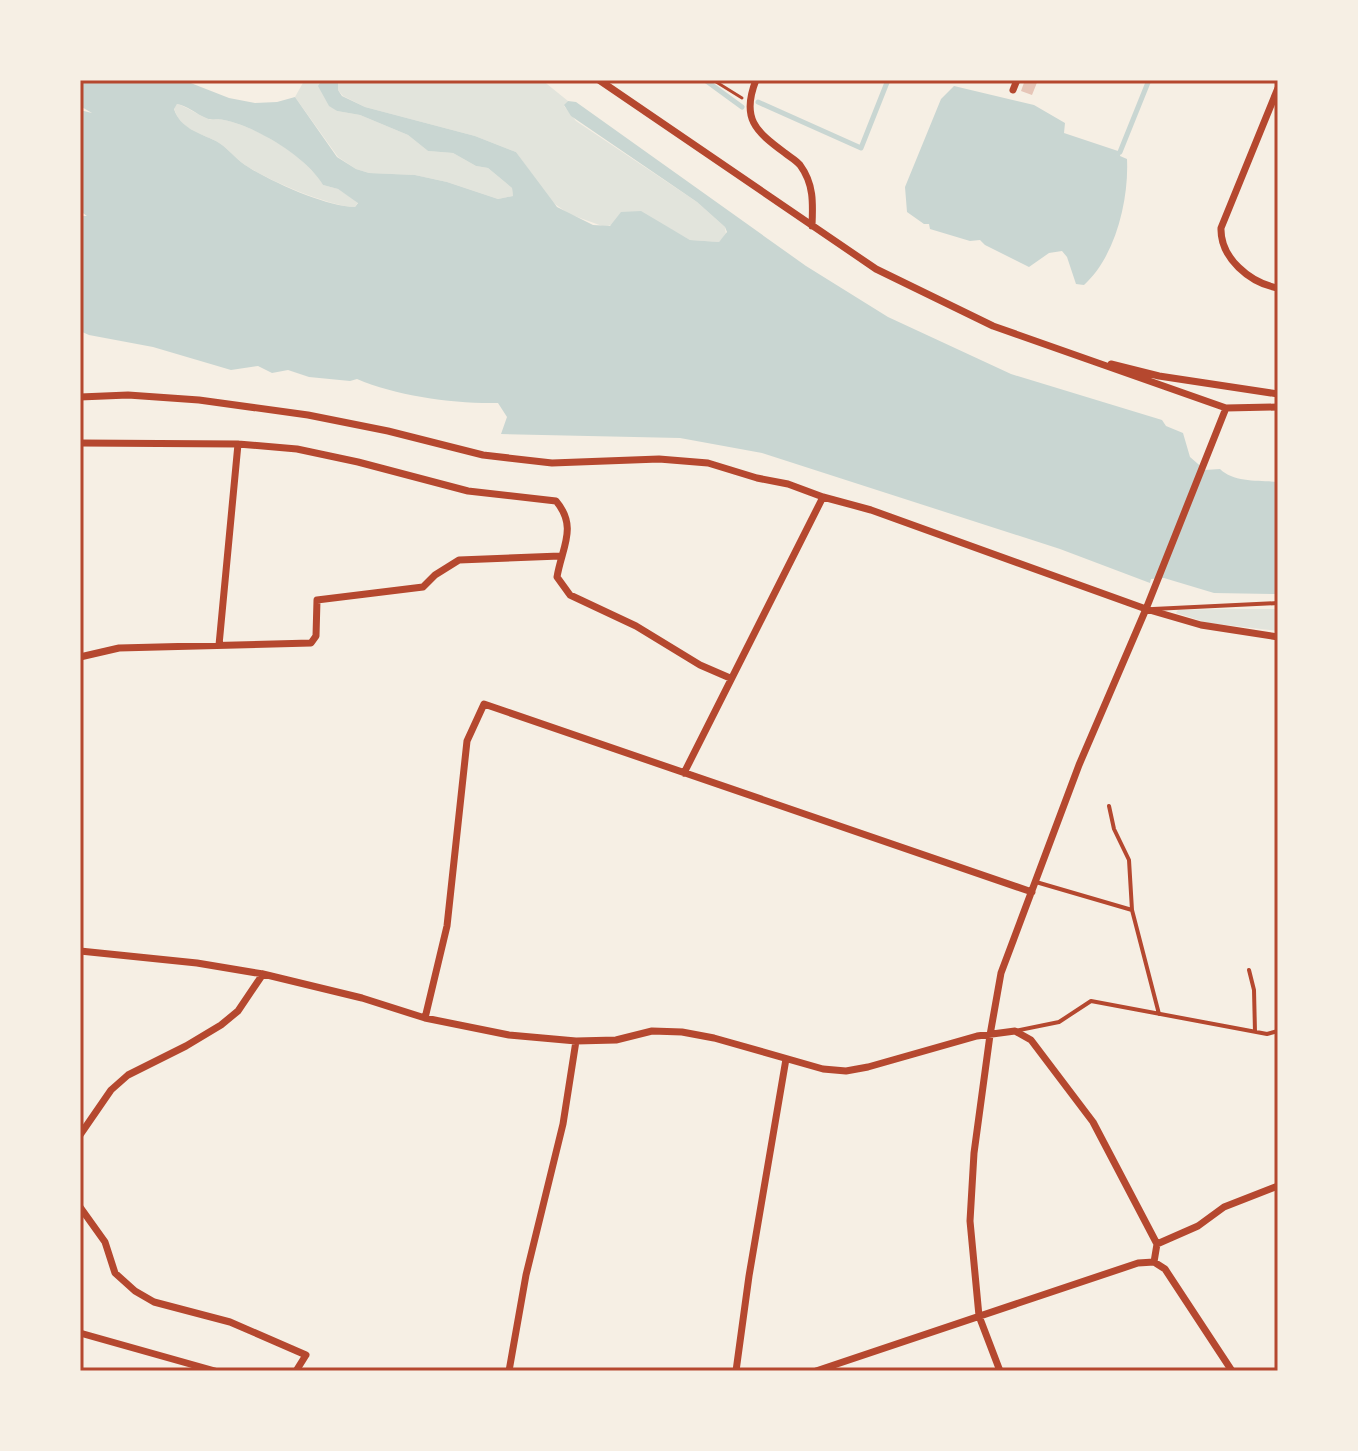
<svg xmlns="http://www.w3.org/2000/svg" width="1358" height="1451" viewBox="0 0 1358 1451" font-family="Montserrat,sans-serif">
<rect width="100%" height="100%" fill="#f6efe4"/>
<!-- green -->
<path fill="#e2e4dc" d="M317 80 322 83 329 105 337 111 360 115 408 135 428 151 453 153 476 166 488 168 512 188 513 196 498 199 447 182 415 175 369 173 356 169 338 157 295 97 304 81Z
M338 80H542L568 101 564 106 576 121 697 202 725 227 726 235 719 242 690 240 667 227 614 224 605 227 569 214 552 202 516 152 475 136 365 107 343 96 338 90Z
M177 104C188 107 196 114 206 118 212 121 218 118 224 120 255 126 306 156 323 185L338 189 358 202 355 207C328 206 268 180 245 165 235 158 227 147 216 141 199 133 179 128 174 108Z
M1225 609H1278V631L1208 623 1176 613 1178 610Z"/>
<!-- water -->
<path fill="#c9d6d2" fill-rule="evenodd" d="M80 80H183L229 98 255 103 277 102 295 97 337 157 356 169 369 173 415 175 447 182 498 199 513 196 512 188 488 168 476 166 453 153 428 151 408 135 360 115 337 111 329 106 318 86 322 80H338V90L342 96 365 107 475 136 516 152 557 207 593 225 610 226 621 212 641 211 690 240 719 242 727 232 725 227 697 202 571 116 564 105 568 101 576 102 806 266 888 317 1011 374 1162 420 1166 426 1183 433 1190 457 1205 470 1220 469C1234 483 1260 480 1278 482V594L1214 593 1164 578 1151 579 1150 583 1060 549 762 453 680 438 501 434 507 417 498 403C454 404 397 396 357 379L350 381 309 377 288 370 272 373 258 366 231 370 153 347 89 335 80 331V216H87L80 211V110L92 113 80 106ZM177 104C188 106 196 114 206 118 212 121 218 118 224 120 255 126 307 157 323 185L338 189 358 203 355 207C327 207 269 181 245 165 235 158 227 147 216 141 199 133 180 128 174 109Z
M954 86 1034 105 1065 123 1064 133 1121 152 1120 156 1127 159C1129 201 1115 257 1084 285L1076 284 1067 257 1062 251 1049 253 1029 267 985 245 980 240 970 241 930 229 929 224H924L907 212 905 187 941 99Z"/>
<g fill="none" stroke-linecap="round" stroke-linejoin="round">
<!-- stream -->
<path stroke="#c9d6d2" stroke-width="5" d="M705 80 742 107
M758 102 861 148 888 80
M1120 152 1149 80"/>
</g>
<!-- building -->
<path fill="#e6c5b7" d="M1025 80H1038L1032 95 1021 91Z"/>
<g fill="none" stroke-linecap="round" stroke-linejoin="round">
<!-- path -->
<path stroke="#b5482f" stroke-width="3" d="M713 80 742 98"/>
<!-- service -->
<path stroke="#b5482f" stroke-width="4" d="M1153 609 1278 603
M1109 806 1114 829 1129 860 1132 910 1159 1014
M1036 882 1132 910
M1249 970 1254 990 1255 1032
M1015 1031 1059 1022 1091 1001 1267 1034 1278 1031"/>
<!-- minor -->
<path stroke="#b5482f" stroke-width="7" d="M599 80 876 269 993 326 1226 408 1278 407
M756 80C741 118 755 131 785 153 790 157 796 160 800 165 814 184 813 203 812 226
M1278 88 1221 228C1220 258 1250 283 1278 288
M1013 90 1017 80
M1111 364 1159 376 1278 394
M80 397 128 395 199 400 308 415 388 431 483 455 552 463 659 459 708 463 757 478 788 484 823 497 871 510 1146 609 1201 625 1278 637
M80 443 238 444 297 449 358 462 468 491 556 501C578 527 562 547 557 577L570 595 636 626 700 665 730 678
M219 645 238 444
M80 657 119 648 311 643 316 636 317 600 423 587 435 575 459 560 560 556
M684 773 823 497
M80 951 197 963 263 974 362 998 425 1018 509 1035 576 1041 616 1040 652 1031 682 1032 714 1038 823 1069 846 1071 868 1067 977 1036 1015 1031 1031 1040 1093 1122 1157 1244 1154 1262
M425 1018 447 926 467 741 484 704 1032 892
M80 1135 111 1090 128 1075 186 1046 221 1025 238 1011 263 974
M80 1207 105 1242 115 1273 135 1291 154 1302 230 1322 306 1355 296 1371
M1157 1244 1198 1226 1224 1207 1278 1186
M80 1333 215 1371
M509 1371 526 1275 563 1124 576 1041
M736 1371 749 1276 786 1059
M816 1371 1138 1263 1154 1262 1165 1269 1232 1371
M1000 1371 979 1316 970 1221 974 1153 990 1035 1001 973 1079 765 1146 609 1226 408"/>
</g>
<!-- border -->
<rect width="1358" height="1451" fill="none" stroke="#f6efe4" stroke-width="164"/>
<rect x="82" y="82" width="1194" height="1287" fill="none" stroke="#b5482f" stroke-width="3"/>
</svg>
